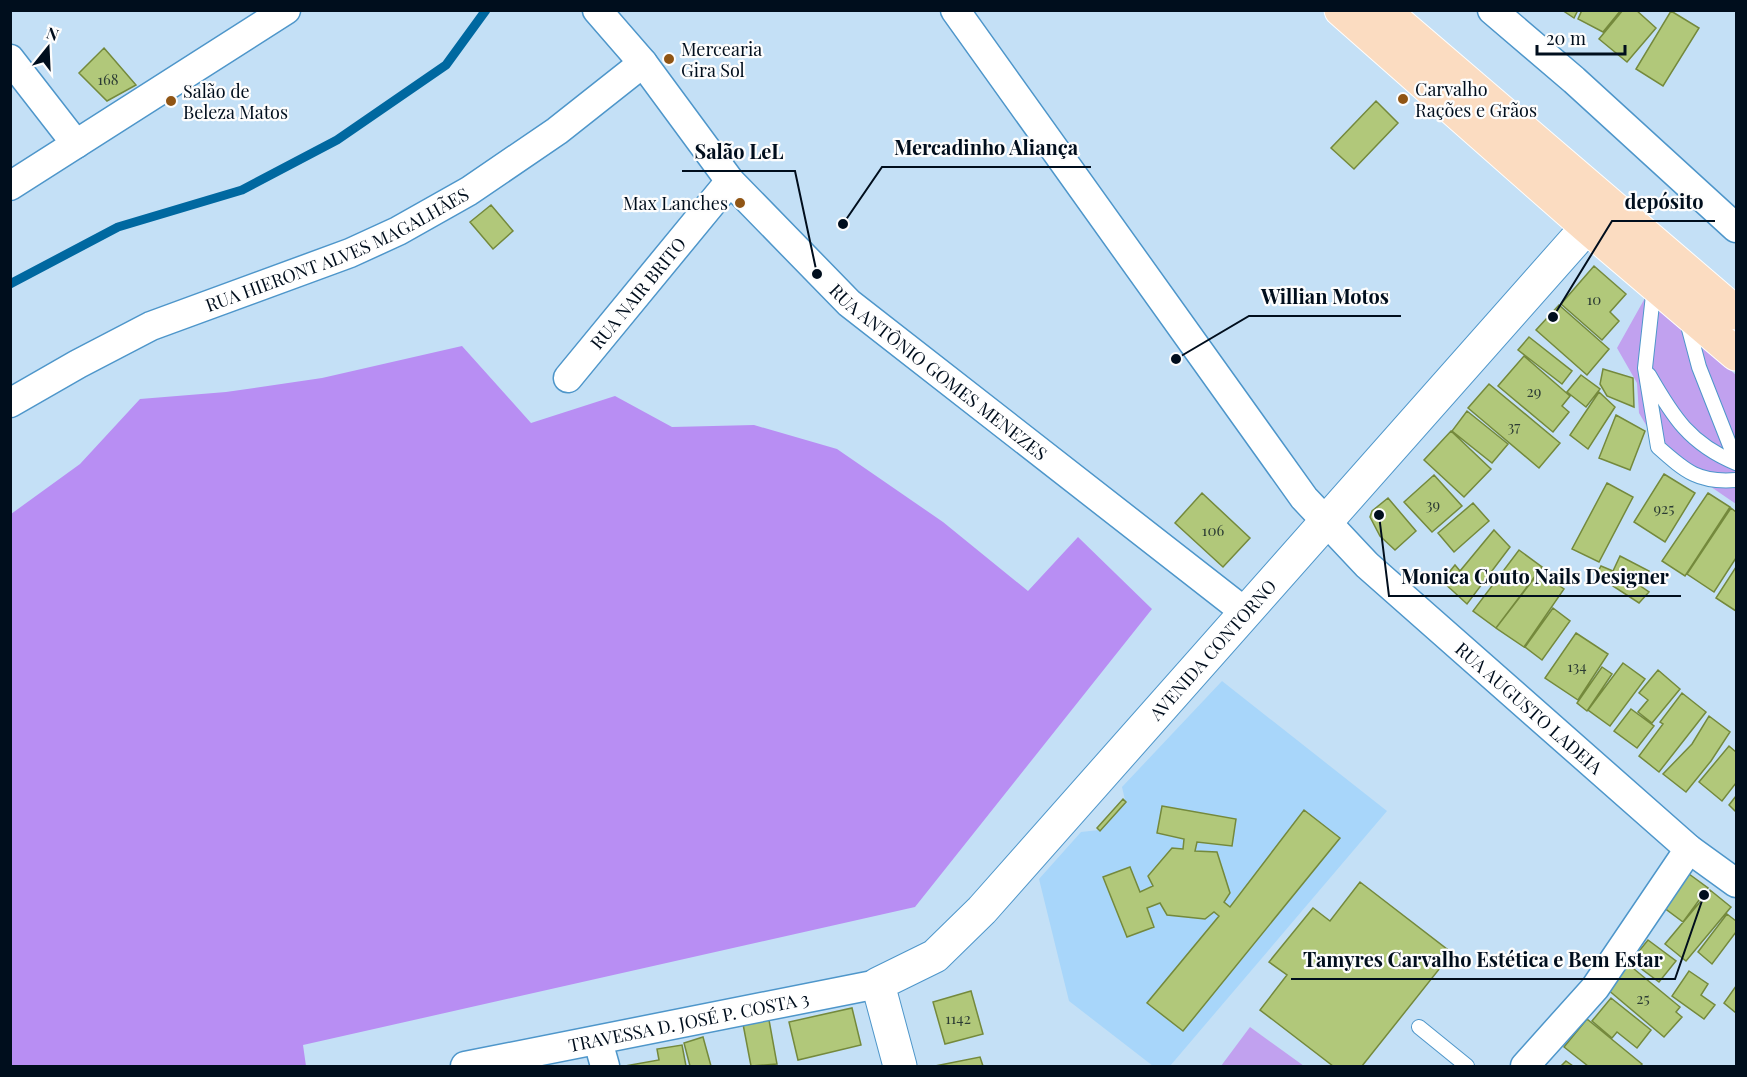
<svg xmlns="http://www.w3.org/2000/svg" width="1747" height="1077" viewBox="0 0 1747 1077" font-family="'Playfair Display',serif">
<rect width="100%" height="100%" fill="#c4e0f6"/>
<!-- built -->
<path fill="#a8d6fa" d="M1222 681 1387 811 1170 1066H1153L1069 1001 1039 879 1081 832 1099 830 1125 800 1122 787Z"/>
<!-- green -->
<path fill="#c1a1ef" d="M1645 298 1736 375V504L1663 454 1639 413 1637 383 1617 348Z
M1250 1027 1304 1066H1221Z"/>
<!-- forest -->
<path fill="#b88ef3" d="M462 346 531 423 615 396 672 427 754 425 837 449 943 522 1028 591 1078 537 1152 609 915 907 303 1045 306 1066H11V514L80 464 140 399 226 392 322 378Z"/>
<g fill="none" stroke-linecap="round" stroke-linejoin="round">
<!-- stream -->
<path stroke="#0068a0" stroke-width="9" d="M10 284 118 227 242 190 337 140 446 65 486 10"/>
</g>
<!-- building -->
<path fill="#b1c87a" stroke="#74893c" stroke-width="1.5" d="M1562 10H1578L1574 18Z
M1582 10H1621L1603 32 1578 19Z
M1623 10H1636L1656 28 1627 62 1599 39Z
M1671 11 1699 28 1663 86 1636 69Z
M104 48 136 85 107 101 79 73Z
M1376 101 1398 123 1354 169 1331 148Z
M491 205 513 231 493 249 470 222Z
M1594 266 1626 294 1610 312 1619 321 1602 340 1561 304Z
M1559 305 1609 349 1587 375 1536 330Z
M1529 337 1572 371 1562 384 1518 350Z
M1524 356 1570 396 1562 406 1569 412 1553 432 1498 386Z
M1603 369 1633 378 1634 407 1607 396 1600 384Z
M1581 375 1600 389 1586 407 1567 392Z
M1489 384 1560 443 1539 468 1468 408Z
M1599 392 1615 407 1588 449 1570 435Z
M1467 411 1508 444 1492 463 1452 431Z
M1616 415 1645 431 1630 470 1599 458Z
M1451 431 1491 469 1464 497 1424 460Z
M1664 474 1695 493 1665 542 1634 522Z
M1434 475 1462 506 1432 532 1404 502Z
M1607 483 1633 497 1599 562 1572 549Z
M1202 493 1250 538 1223 567 1175 523Z
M1708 493 1730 507 1685 576 1662 561Z
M1388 498 1416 531 1395 550 1380 536 1370 517 1372 511Z
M1473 503 1489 521 1454 552 1438 533Z
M1731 508 1736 512V558L1714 592 1687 574Z
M1494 530 1510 547 1467 604 1442 581 1455 565 1460 571Z
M1519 550 1542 567 1496 628 1473 611Z
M1620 556 1649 571 1639 585 1649 592 1639 603 1596 575 1601 566 1613 571Z
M1736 567V611L1716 598Z
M1539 572 1564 589 1524 647 1496 628Z
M1553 608 1570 621 1542 660 1525 647Z
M1576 633 1608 654 1578 700 1545 678Z
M1623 663 1645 679 1610 726 1588 710Z
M1602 667 1612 674 1587 711 1577 703Z
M1658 670 1680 689 1652 723 1638 712 1648 700 1639 693Z
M1682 693 1706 712 1659 772 1639 756 1663 724 1660 722Z
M1631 709 1654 726 1637 748 1614 731Z
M1709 716 1730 732 1711 761 1686 792 1663 774 1692 744Z
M1729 746 1736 752V783L1722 801 1699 782Z
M1736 796V812L1729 805Z
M1123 799 1126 802 1100 831 1097 828Z
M1162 806 1236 819 1232 846 1197 842 1195 851 1217 852 1230 893 1224 902 1230 907 1304 810 1340 838 1183 1031 1147 1003 1219 916 1214 912 1205 919 1167 915 1160 903 1147 908 1154 927 1127 937 1103 877 1130 867 1140 892 1153 886 1148 876 1172 848 1183 849 1184 839 1157 833Z
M1689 874 1708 888 1683 922 1663 907Z
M1360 882 1452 953 1362 1066H1333L1260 1010 1287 975 1269 962 1313 908 1330 921Z
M1710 890 1731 907 1686 961 1665 944Z
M1727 914 1736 921V932L1712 964 1698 952Z
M1648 940 1676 961 1659 982 1631 961Z
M1628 964 1680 1007 1676 1012 1682 1017 1664 1037 1607 989Z
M1689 971 1708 984 1701 995 1715 1005 1704 1019 1672 996Z
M1736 986V1013L1724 1003Z
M971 991 983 1034 945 1044 933 1002Z
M1611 998 1651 1030 1637 1048 1617 1032 1612 1038 1592 1021Z
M852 1008 861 1045 798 1060 789 1022Z
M1587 1019 1642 1064 1640 1066H1588L1564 1047Z
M769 1020 777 1064 751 1066 743 1024Z
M703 1037 711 1066H690L684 1043Z
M682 1045 686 1066H625L659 1060 657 1049Z
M980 1057 983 1066H935Z
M1566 1061 1573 1066H1561Z"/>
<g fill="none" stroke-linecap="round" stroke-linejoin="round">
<!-- service casing -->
<g stroke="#4e96ca" stroke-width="16">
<path id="service" d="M1654 286 1645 368 1658 447C1686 472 1699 483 1736 480
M1686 318 1699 367 1736 461
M1649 375C1673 417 1690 444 1736 463
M1419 1027 1467 1066"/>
</g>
<!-- minor casing -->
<g stroke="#4e96ca" stroke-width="31">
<g id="minor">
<path id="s1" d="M597 10 643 63 730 181 849 303 1245 612"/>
<path id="s2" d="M955 10 1304 498 1367 565 1689 849 1736 883"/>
<path d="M1492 10 1574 80 1736 228"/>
<path d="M10 59 76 144"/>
<path d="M10 186 286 10"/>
<path id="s3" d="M568 378 730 181"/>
<path id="s4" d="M10 403 78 364 151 326 350 253 398 231 469 191 557 131 643 63"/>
<path d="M598 1041 605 1066"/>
<path id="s5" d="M465 1066 878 984"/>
<path d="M1525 1066 1595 988 1689 849"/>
</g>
</g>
<!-- tertiary casing -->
<g stroke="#4e96ca" stroke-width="35">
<g id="tertiary">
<path id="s6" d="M900 1066 878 984 935 956 982 910 1587 227"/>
</g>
</g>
<!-- primary casing -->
<g stroke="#fff" stroke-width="35">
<path id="primary" d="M1341 10 1587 227 1736 354
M1383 10 1736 313"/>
</g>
<!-- service -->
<use href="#service" stroke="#fff" stroke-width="14"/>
<!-- minor -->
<use href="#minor" stroke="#fff" stroke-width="28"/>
<!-- tertiary -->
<use href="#tertiary" stroke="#fff" stroke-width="33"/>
<!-- primary -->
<use href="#primary" stroke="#fbdcc1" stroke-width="33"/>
</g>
<!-- markers -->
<g fill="#905514" stroke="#fdfdfd" stroke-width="2">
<circle cx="669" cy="59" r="6"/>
<circle cx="1403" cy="99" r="6"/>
<circle cx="171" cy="101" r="6"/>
<circle cx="740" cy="203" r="6"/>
</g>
<g text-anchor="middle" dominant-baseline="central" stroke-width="4.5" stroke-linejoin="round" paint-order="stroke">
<!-- number labels -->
<g font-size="15" fill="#2c3c34">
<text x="108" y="79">168</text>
<text x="1594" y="299">10</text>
<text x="1534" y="391">29</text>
<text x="1514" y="426">37</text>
<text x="1433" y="504">39</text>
<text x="1664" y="508">925</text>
<text x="1213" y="530">106</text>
<text x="1577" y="666">134</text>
<text x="1643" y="998">25</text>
<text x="958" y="1018">1142</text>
</g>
<!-- poi labels -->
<g font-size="18" fill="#000e1d" stroke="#fdfdfd" text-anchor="start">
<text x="681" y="49">Mercearia<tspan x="681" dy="21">Gira Sol</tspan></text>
<text x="1415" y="89">Carvalho<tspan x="1415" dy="21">Rações e Grãos</tspan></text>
<text x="183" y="91">Salão de<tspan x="183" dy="21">Beleza Matos</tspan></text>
<text x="728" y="203" text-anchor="end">Max Lanches</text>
</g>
<!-- street labels -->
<g font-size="18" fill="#000e1d" stroke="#fdfdfd">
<text stroke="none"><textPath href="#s4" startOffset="362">RUA HIERONT ALVES MAGALHÃES</textPath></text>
<text stroke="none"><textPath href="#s3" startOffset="110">RUA NAIR BRITO</textPath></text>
<text stroke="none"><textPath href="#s1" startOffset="500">RUA ANTÔNIO GOMES MENEZES</textPath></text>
<text stroke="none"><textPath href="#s6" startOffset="562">AVENIDA CONTORNO</textPath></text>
<text stroke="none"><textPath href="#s2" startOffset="908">RUA AUGUSTO LADEIA</textPath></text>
<text stroke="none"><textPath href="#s5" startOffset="228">TRAVESSA D. JOSÉ P. COSTA 3</textPath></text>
</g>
</g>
<!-- callouts -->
<path fill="none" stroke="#000e1d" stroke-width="2" d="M843 224L882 167H1091M817 274L795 171H682M1553 317L1612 221H1715M1176 359L1249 316H1401M1379 515L1389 596H1681M1704 895L1675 979H1291"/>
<g fill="#000e1d" stroke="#fdfdfd" stroke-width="2">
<circle cx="843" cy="224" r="6"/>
<circle cx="817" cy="274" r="6"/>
<circle cx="1553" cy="317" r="6"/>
<circle cx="1176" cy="359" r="6"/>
<circle cx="1379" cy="515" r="6"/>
<circle cx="1704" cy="895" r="6"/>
</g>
<g font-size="20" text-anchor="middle" font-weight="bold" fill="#000e1d" stroke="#fdfdfd" stroke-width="4.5" stroke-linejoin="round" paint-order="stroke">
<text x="986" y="155">Mercadinho Aliança</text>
<text x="739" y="159">Salão LeL</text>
<text x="1664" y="209">depósito</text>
<text x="1325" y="304">Willian Motos</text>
<text x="1535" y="584">Monica Couto Nails Designer</text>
<text x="1483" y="967">Tamyres Carvalho Estética e Bem Estar</text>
</g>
<!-- border -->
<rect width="1747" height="1077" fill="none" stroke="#000e1d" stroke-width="24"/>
<!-- north arrow -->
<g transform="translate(48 48) rotate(18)" stroke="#fdfdfd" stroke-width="4.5" paint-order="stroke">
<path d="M0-4.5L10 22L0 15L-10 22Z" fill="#000e1d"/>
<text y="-9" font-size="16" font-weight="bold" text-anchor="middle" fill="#000e1d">N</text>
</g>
<!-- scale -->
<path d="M1537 45v9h88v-9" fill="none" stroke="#000e1d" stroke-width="3"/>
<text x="1546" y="45" font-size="18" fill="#000e1d" stroke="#fdfdfd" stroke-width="4.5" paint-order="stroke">20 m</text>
</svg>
